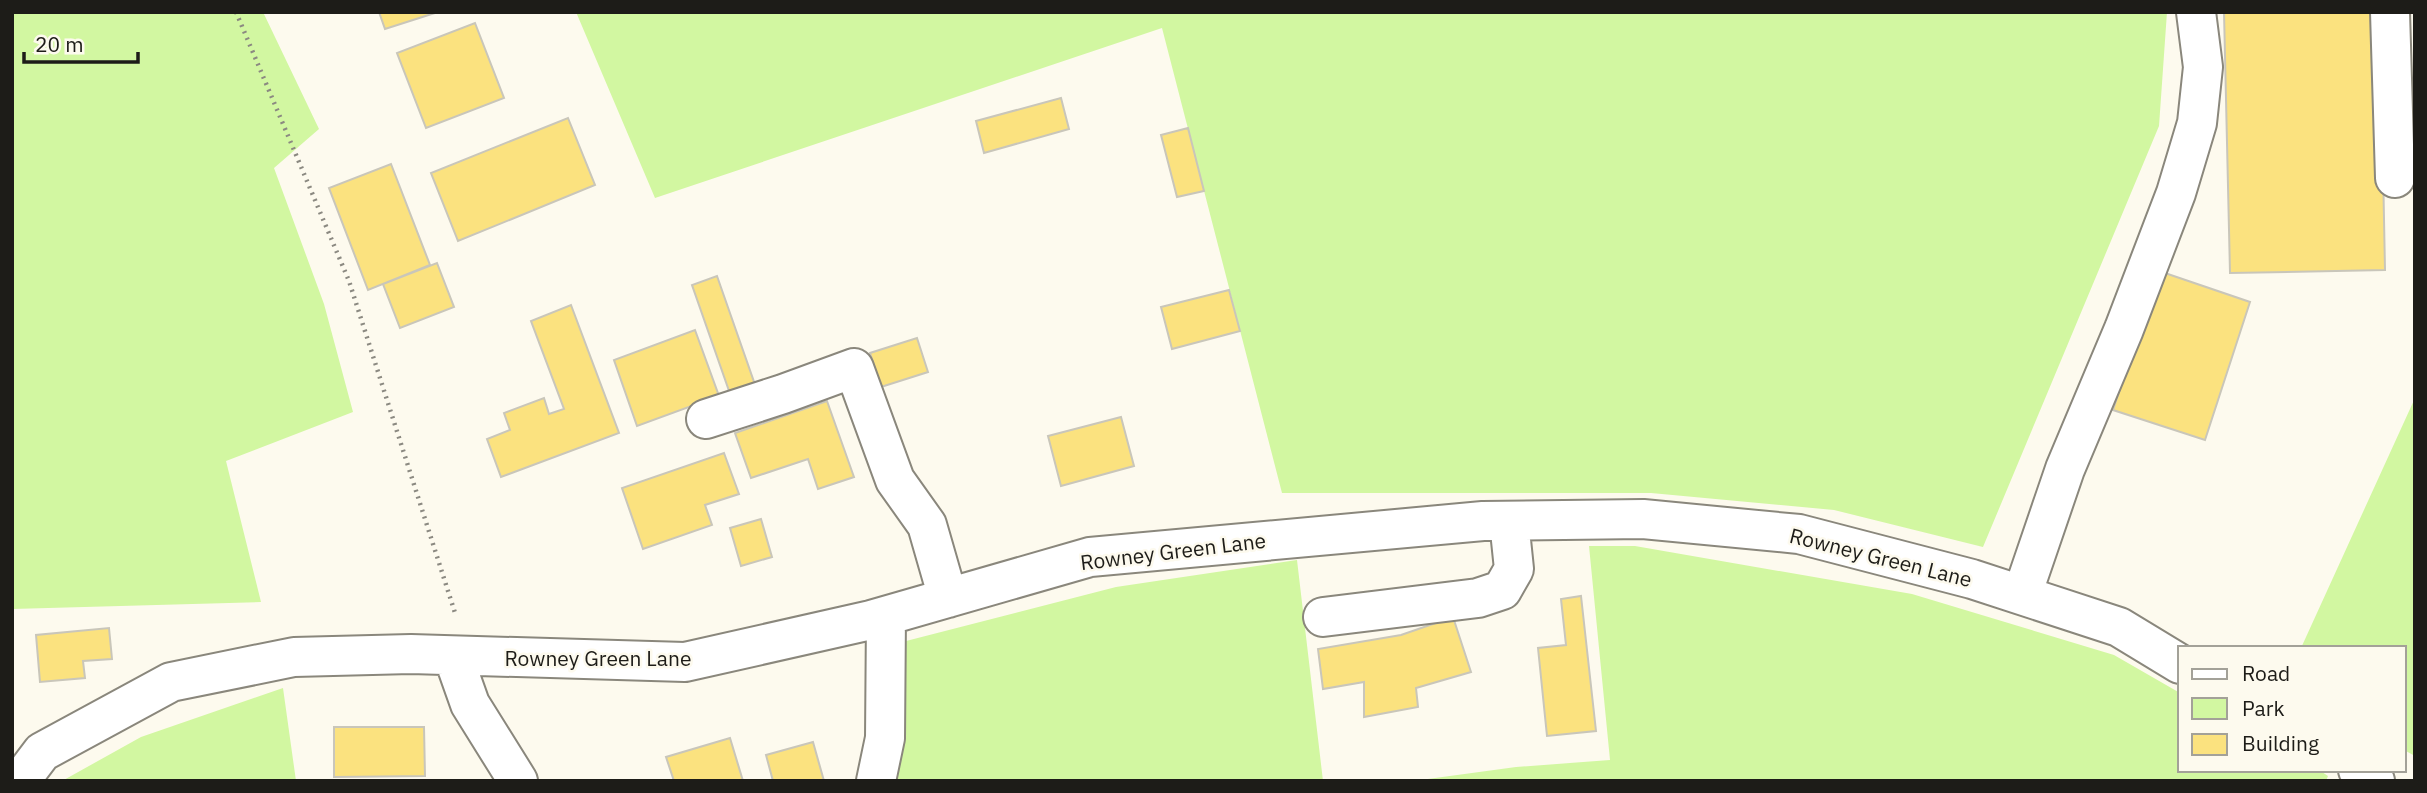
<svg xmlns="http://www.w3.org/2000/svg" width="2427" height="793" viewBox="0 0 2427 793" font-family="'IBM Plex Sans',sans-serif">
<rect width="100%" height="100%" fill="#fdfaee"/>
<!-- green -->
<path fill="#d2f7a1" d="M12 12H263L319 129 274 168 324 304 353 412 226 461 261 602 12 609Z
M576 12H2167L2159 126 1983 547 1834 510 1651 493H1282L1162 28 655 198Z
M2415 398V756L2404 750V648H2301Z
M1589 546H1635L1912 594 2114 655 2180 693V770H2319L2328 776 2326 781H1413L1516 767 1610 760Z
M1297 560 1323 781H878L871 650 1116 587Z
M283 688 296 781H62L141 737Z"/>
<!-- building -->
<path fill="#fbe27f" stroke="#c9c6ba" stroke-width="2" d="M379 12H438L385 29Z
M2224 12H2380L2385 270 2230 273Z
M475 23 504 98 426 128 397 53Z
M1061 98 1069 129 984 153 976 121Z
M568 118 595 185 458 241 431 173Z
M1188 128 1204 191 1177 197 1161 135Z
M391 164 430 265 368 290 329 188Z
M437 263 454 307 400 328 383 284Z
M2159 271 2250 302 2205 440 2113 410Z
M717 276 760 399 735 408 692 285Z
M1229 290 1240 331 1172 349 1161 307Z
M571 305 619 433 501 477 487 439 510 430 504 413 544 398 549 414 564 409 531 321Z
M695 330 719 396 637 426 614 360Z
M917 338 928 372 881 387 870 353Z
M827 401 854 477 818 489 808 459 751 478 735 433Z
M1121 417 1134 466 1061 486 1048 436Z
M724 453 739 494 705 505 712 525 643 549 622 488Z
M761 519 772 557 741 566 730 528Z
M1581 596 1596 731 1547 736 1538 648 1566 645 1561 599Z
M1453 617 1471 672 1416 688 1418 707 1364 717V682L1323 689 1318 649 1401 635Z
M109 628 112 659 83 661 85 678 40 682 36 635Z
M334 727H424L425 776 334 777Z
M730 738 743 781H674L666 757Z
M813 742 824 781H773L766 755Z"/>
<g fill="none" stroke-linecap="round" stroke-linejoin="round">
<!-- minor casing -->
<g stroke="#8a877c" stroke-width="42">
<path id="minor" d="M2390 12 2395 178
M706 419 783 394 854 368 895 480 927 525 948 598
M2022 595 2065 469 2124 329 2176 193 2197 123 2203 67 2196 12
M1323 617 1478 598 1502 590 1514 569 1509 521
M453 656 470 704 518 781
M2358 770 2375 781
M20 781 42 752 171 682 294 657 411 654 685 662 871 620 1090 557 1483 521 1643 519 1799 534 1972 579 2119 627 2180 664
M876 781 885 738 886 616"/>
</g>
<!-- path -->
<path stroke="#8b8981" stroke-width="4.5" stroke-dasharray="2 5" stroke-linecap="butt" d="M236 12 349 281 456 616"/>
<!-- minor -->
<use href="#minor" stroke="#fff" stroke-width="38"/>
</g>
<g text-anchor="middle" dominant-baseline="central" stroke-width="5" stroke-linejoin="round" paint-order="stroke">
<!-- street labels -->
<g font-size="21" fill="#1d1c18" stroke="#fdfaee">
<text transform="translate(1173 551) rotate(-7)">Rowney Green Lane</text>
<text transform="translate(1881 557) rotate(14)">Rowney Green Lane</text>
<text x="598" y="658">Rowney Green Lane</text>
</g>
</g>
<!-- border -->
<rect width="2427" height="793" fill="none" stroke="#1d1c18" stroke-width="28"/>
<!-- legend -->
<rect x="2178" y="646" width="228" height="126" fill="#fdfaee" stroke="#a3a198" stroke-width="2"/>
<rect x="2192" y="669" width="35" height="10" fill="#ffffff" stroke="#a3a198" stroke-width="2"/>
<text x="2242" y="681" font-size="21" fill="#1d1c18">Road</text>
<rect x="2192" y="698" width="35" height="21" fill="#d2f7a1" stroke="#a3a198" stroke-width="2"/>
<text x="2242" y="716" font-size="21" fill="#1d1c18">Park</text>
<rect x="2192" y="734" width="35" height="21" fill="#fbe27f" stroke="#a3a198" stroke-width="2"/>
<text x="2242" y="751" font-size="21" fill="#1d1c18">Building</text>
<!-- scale -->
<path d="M24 52v10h114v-10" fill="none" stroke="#1d1c18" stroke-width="3.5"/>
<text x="35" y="52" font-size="21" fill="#1d1c18" stroke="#fdfaee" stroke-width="5" paint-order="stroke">20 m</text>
</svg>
